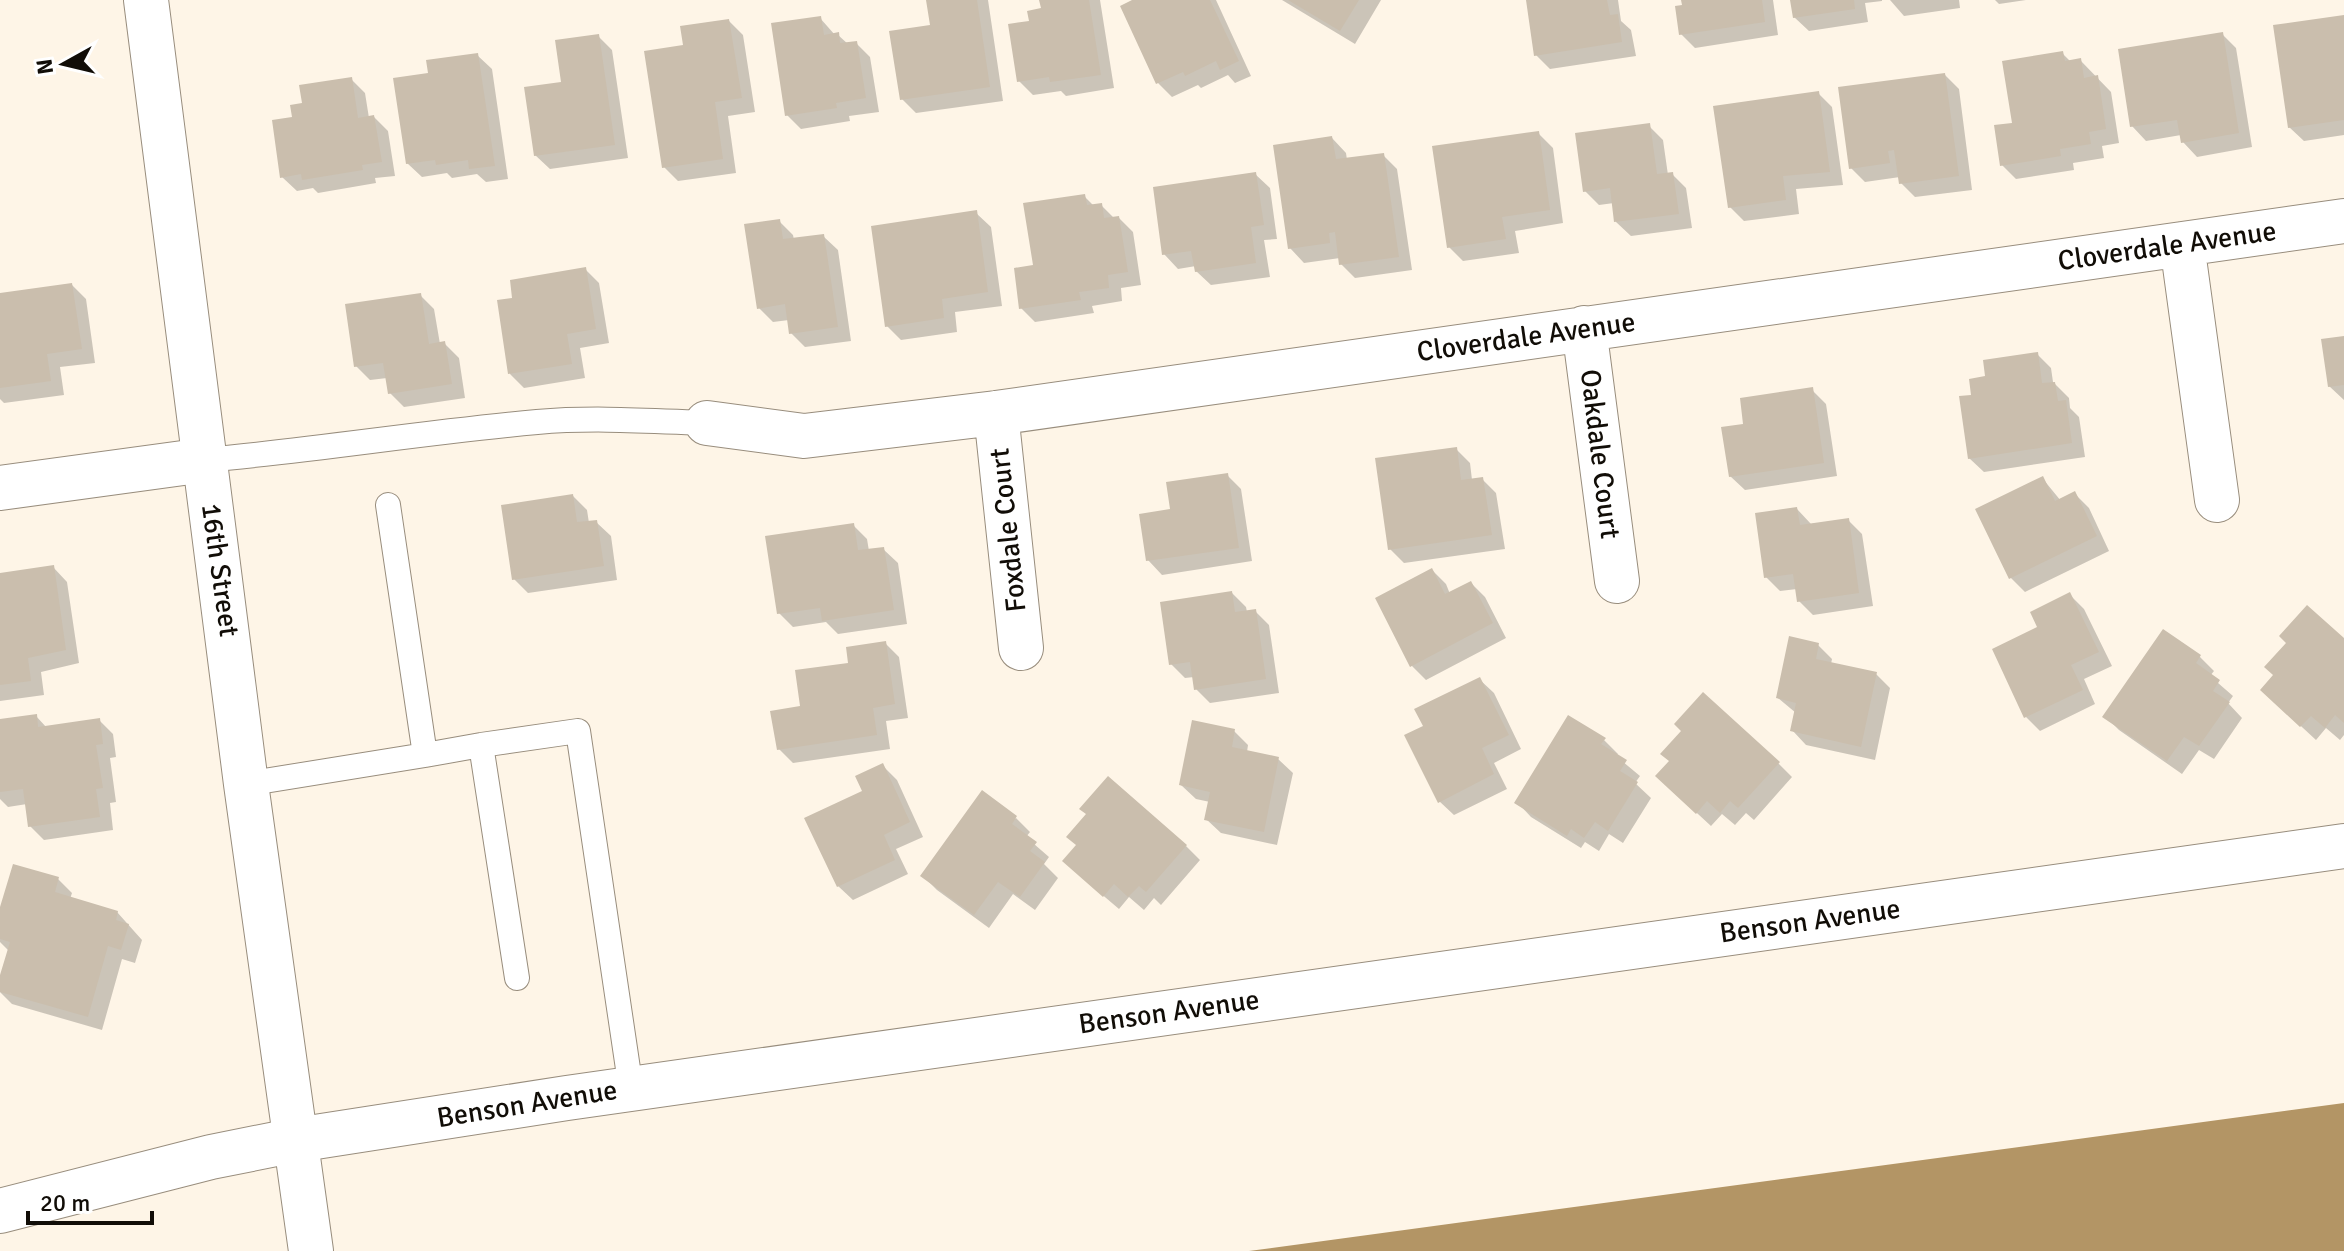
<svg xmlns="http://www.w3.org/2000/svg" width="2344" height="1251" viewBox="0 0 2344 1251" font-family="Signika,sans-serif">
<rect width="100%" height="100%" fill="#fef5e7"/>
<!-- water -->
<path fill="#b39565" d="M2344 1103V1251H1249Z"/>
<!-- shadow -->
<path fill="#0003" d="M928 0H988L1003 101 916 113 902 99 932 26Z
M1042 0H1100L1114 88 1066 96 1061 91 1033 95 1019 81 1031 22 1043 10Z
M1136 0H1216L1251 76 1235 83 1228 75 1201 88 1198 85 1172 97 1158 83Z
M1282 0H1381L1355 44Z
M1528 0H1618L1621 21 1631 30 1636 56 1550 69 1536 55Z
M1683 0H1773L1778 35 1695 48 1681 34Z
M1792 0H1882V1L1865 3 1868 22 1809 31 1794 17Z
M1890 0H1959L1960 8 1904 16Z
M1995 0H2026L1999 4Z
M2344 17V135L2304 141 2289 127Z
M820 18 835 35H838L848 44 856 43 870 57 879 112 849 116 850 121 801 129 787 115Z
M729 21 743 35 755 112 728 116 736 173 678 181 664 167 685 47Z
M2222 34 2236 48 2252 147 2197 157 2183 142 2181 135 2146 141 2132 126Z
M598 36 612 50 628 158 550 169 535 155 564 84Z
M2062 53 2071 62 2080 60 2111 92 2119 143 2102 146 2104 158 2073 163 2074 170 2016 179 2002 165 2014 124Z
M477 55 492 69 508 179 486 182 477 174 452 178 447 173 422 177 407 163Z
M1945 75 1959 89 1972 190 1915 197 1901 183 1900 177 1865 182 1851 168Z
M351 79 365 93 369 118 374 117 388 131 395 176 375 178 376 183 318 193 313 188 297 191 282 177 294 119 304 105Z
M1818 93 1832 107 1843 185 1796 189 1799 214 1744 221 1730 207Z
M1649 126 1663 140 1668 175 1672 174 1686 188 1692 228 1631 236 1616 222 1614 203 1599 205 1585 191Z
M1539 134 1553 148 1563 223 1515 231 1519 253 1463 261 1449 247Z
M1332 138 1346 153 1347 160 1383 155 1397 169 1412 270 1355 278 1341 264 1340 258 1304 263 1290 248Z
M1255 174 1270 188 1277 239 1264 240 1270 277 1211 285 1196 271V266L1178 269 1164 254Z
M1084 196 1094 206 1101 205 1115 219 1119 218 1133 232 1141 285 1121 288 1122 301 1092 306 1094 313 1035 322 1021 308 1035 267Z
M976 213 991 227 1002 306 955 312 957 332 901 340 887 326Z
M779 221 793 235 794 240 823 236 838 250 851 341 805 347 791 333 789 320 773 322 759 308Z
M585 269 599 283 609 343 580 348 585 378 524 388 510 374 515 299Z
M72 285 86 299 95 363 60 367 64 395 4 403 0 399V295Z
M420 295 434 309 440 344 444 343 459 358 465 398 404 407 390 393 387 378 370 380 356 366Z
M2344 338V400L2329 386Z
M2037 354 2051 368 2053 382 2069 398 2070 408 2079 417 2085 457 1984 472 1969 458 1973 396 1987 378Z
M1812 390 1826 404 1837 476 1745 490 1730 476 1746 425Z
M1456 449 1470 463 1472 480 1482 479 1496 493 1505 549 1404 563 1390 549Z
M1227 475 1241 489 1252 561 1162 575 1148 560 1172 511Z
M2043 479 2061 501 2075 494 2089 508 2109 551 2025 592 2010 577Z
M573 496 587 510 589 523 596 522 611 536 617 580 528 593 514 579Z
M1797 509 1811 524 1848 520 1862 534 1873 606 1813 615 1799 601 1797 589 1780 591 1766 577Z
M853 525 867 539 869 551 883 549 898 563 907 624 838 634 826 622 793 627 779 613Z
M53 567 67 582 79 663 41 672 44 695 0 701V575Z
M1432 570 1446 584 1450 594 1471 583 1485 597 1506 638 1426 680 1412 666Z
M1232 593 1246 607 1247 612 1255 611 1269 625 1279 693 1210 703 1196 689 1194 677 1185 678 1171 664Z
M2070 595 2084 609 2112 666 2084 679 2095 704 2040 731 2026 717Z
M2164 632 2200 657 2214 671 2210 676 2233 696 2228 703 2242 718 2214 759 2199 750 2182 774 2119 730 2105 716Z
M2344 641V735L2340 740 2326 728 2316 740 2277 704Z
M885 643 899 657 908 718 886 721 890 749 793 763 779 749 802 708 851 664Z
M1818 645 1832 659 1831 664 1876 674 1890 688 1875 760 1806 745 1792 730 1796 713 1778 698Z
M1479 679 1494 693 1521 749 1494 763 1507 789 1454 815 1439 801 1426 727Z
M36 716 47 728 99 720 113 734 116 757 110 758 116 802 110 803 113 830 44 840 30 826 27 804 8 807 0 799V721Z
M1234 731 1248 745 1247 752 1278 759 1293 773 1277 845 1221 833 1206 819 1210 802 1196 799 1181 785Z
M1604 740 1618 754 1616 756 1640 776 1635 783 1651 798 1623 843 1609 834 1599 851 1585 842 1581 848 1531 817 1517 802Z
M1671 762 1778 763 1792 777 1754 820 1746 813 1735 825 1722 814 1711 826 1672 790Z
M883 766 897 780 923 837 896 849 908 874 853 900 838 886 865 792Z
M1016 818 1030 832 1026 837 1049 857 1044 864 1058 878 1035 910 1013 894 989 928 937 890 923 876Z
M1186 846 1200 860 1161 905 1154 898 1144 910 1129 897 1119 909 1079 875Z
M58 879 72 893 70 899 117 912 142 940 135 963 122 959 102 1030 12 1004 0 992V982L9 951 0 942V914Z"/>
<!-- building -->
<path fill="#cabead" d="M926 0H977L990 87 900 100 889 31 930 25Z
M1039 0H1089L1101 75 1050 82 1049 77 1017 82 1008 24 1029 21 1027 11 1041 8Z
M1132 0H1210L1239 61 1220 70 1216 61 1185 76 1183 72 1156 84 1120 6Z
M1288 0H1359L1340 31Z
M1526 0H1607L1610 15 1618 14 1622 42 1534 56Z
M1681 0H1762L1765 22 1679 35 1675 6 1682 5Z
M1790 0H1854L1855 9 1793 18Z
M2344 15V120L2288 128 2273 25Z
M821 16 824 35 839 32 840 43 857 41 866 98 836 103 837 108 785 116 771 23Z
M729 19 742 98 715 102 723 159 662 168 644 51 683 45 680 26Z
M2223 32 2239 133 2181 143 2177 120 2130 127 2118 49Z
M599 34 615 145 534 156 524 87 561 82 555 40Z
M2063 51 2065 61 2081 58 2084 78 2098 75 2106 129 2089 132 2091 144 2060 149 2061 156 2000 166 1994 125 2012 123 2002 61Z
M478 53 495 166 469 169 468 160 436 165 435 160 406 164 393 78 428 73 426 60Z
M1945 73 1959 176 1899 184 1894 150 1888 151 1890 163 1849 169 1838 87Z
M352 77 358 118 374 115 382 162 362 165 363 170 302 180 301 174 280 178 272 120 292 117 290 105 302 103 299 85Z
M1819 91 1830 172 1783 176 1786 200 1728 208 1713 106Z
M1650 123 1657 174 1673 172 1679 214 1614 222 1610 188 1583 192 1575 133Z
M1539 131 1550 210 1502 217 1506 239 1447 248 1432 146Z
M1332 136 1336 159 1384 153 1399 257 1339 265 1335 232 1329 233 1330 243 1288 249 1273 145Z
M1256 172 1264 225 1251 227 1256 263 1195 272 1191 251 1162 255 1153 187Z
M1085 194 1087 205 1102 203 1104 218 1119 216 1128 272 1108 275 1109 288 1079 292 1081 300 1019 309 1014 268 1033 265 1023 203Z
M977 210 988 292 942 299 944 318 885 327 871 226Z
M780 219 783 239 824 234 838 327 789 334 785 304 757 309 744 224Z
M586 267 596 329 567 334 572 364 508 374 497 300 512 298 510 280Z
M72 283 82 349 47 354 51 381 0 388V293Z
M421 293 429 344 445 341 452 384 388 394 383 363 354 367 345 304Z
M2344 336V385L2328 387 2321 339Z
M2038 352 2042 383 2055 382 2058 401 2066 400 2072 443 1968 459 1959 396 1971 395 1969 379 1985 376 1983 360Z
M1813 387 1824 463 1729 477 1721 427 1743 424 1740 398Z
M1457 447 1461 480 1483 477 1492 535 1388 550 1375 458Z
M1228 473 1239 548 1146 561 1139 514 1170 509 1166 482Z
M2043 476 2055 501 2075 491 2097 536 2009 579 1975 509Z
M573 494 577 522 597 520 604 566 512 580 501 505Z
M1797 507 1800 525 1849 518 1859 593 1797 602 1793 574 1764 578 1755 513Z
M854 523 858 550 884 547 894 610 822 621 820 608 777 614 765 536Z
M54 565 66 650 28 658 31 681 0 685V573Z
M1432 568 1445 594 1471 581 1493 623 1410 667 1375 598Z
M1232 591 1235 612 1256 609 1266 679 1194 690 1190 662 1169 665 1160 602Z
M2070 592 2099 652 2071 665 2083 690 2024 718 1992 649 2037 627 2030 612Z
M2307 605 2344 638V723L2335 715 2325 728 2311 716 2300 727 2260 690 2273 675 2264 667 2286 643 2279 636Z
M2163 629 2201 655 2196 663 2220 680 2213 691 2230 702 2199 746 2184 737 2167 761 2102 717Z
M1789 636 1819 643 1816 659 1877 672 1861 747 1790 731 1796 703 1776 698Z
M886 641 895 704 873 708 877 735 777 750 770 711 800 706 795 670 848 663 846 647Z
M1480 677 1509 735 1482 748 1494 774 1438 803 1404 735 1423 726 1414 709Z
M1703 692 1780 762 1738 808 1730 801 1720 813 1707 801 1696 814 1655 776 1669 761 1660 754 1681 731 1674 724Z
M37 714 38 727 100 718 103 744 96 745 103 788 96 789 100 817 28 827 23 789 0 792V719Z
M1568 715 1606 738 1601 744 1627 760 1620 771 1638 782 1608 831 1595 822 1584 838 1571 829 1567 836 1514 803Z
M1192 720 1235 729 1232 747 1279 757 1264 832 1204 820 1210 792 1179 785Z
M883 763 910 822 884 835 895 860 837 887 804 818 862 791 855 776Z
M1108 776 1187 845 1146 892 1139 886 1128 897 1114 884 1103 897 1062 861 1076 845 1066 837 1086 814 1079 809Z
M982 790 1017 816 1012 824 1037 842 1030 851 1045 862 1020 897 998 882 974 915 920 876Z
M13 864 59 877 55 892 118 911 116 920 129 924 121 950 108 946 88 1017 0 992V975L10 942 0 939V907Z"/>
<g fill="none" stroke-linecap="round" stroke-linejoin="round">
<!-- service casing -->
<g stroke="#988d7d" stroke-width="26">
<path id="service" d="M205 460C316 450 426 432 537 422 594 417 651 421 707 423
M388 505 425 755 481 745
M246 784 425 755
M517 978 481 745 578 731 631 1089"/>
</g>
<!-- minor casing -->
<g stroke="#988d7d" stroke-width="46">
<path id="minor" d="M2182 244 2217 500
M1584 328 1617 581
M996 413 1021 648
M707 423 804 436 996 413 2344 221
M0 488 205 460"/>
</g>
<!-- secondary casing -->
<g stroke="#988d7d" stroke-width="46">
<path id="secondary" d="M0 1211 211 1157 296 1140"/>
</g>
<!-- primary casing -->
<g stroke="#988d7d" stroke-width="46">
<path id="primary" d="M146 0 246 784 311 1251
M296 1140 567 1098 2344 846"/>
</g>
<!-- service -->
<use href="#service" stroke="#fff" stroke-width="24"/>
<!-- minor -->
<use href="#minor" stroke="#fff" stroke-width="44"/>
<!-- secondary -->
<use href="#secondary" stroke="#fff" stroke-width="44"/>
<!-- primary -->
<use href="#primary" stroke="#fff" stroke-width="44"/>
</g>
<g text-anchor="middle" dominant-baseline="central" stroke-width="7" stroke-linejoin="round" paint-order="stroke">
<!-- street labels -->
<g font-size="28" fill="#110d07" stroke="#fff">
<text transform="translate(2167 246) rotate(-8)">Cloverdale Avenue</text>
<text transform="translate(1526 337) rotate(-8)">Cloverdale Avenue</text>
<text transform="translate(1600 454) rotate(83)">Oakdale Court</text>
<text transform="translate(1008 530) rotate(-96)">Foxdale Court</text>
<text transform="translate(220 570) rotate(82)">16th Street</text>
<text transform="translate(1810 921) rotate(-8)">Benson Avenue</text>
<text transform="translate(1169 1012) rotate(-8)">Benson Avenue</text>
<text transform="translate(527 1104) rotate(-9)">Benson Avenue</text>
</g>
</g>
<!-- north arrow -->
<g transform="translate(64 64) rotate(262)" stroke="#ffffff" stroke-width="6" paint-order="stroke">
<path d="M0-6L14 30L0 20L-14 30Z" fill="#110d07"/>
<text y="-12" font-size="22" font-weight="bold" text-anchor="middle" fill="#110d07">N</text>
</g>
<!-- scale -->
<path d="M28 1211v12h124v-12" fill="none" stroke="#110d07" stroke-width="4"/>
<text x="40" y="1211" font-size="24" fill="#110d07" stroke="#ffffff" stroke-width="6" paint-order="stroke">20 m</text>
</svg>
